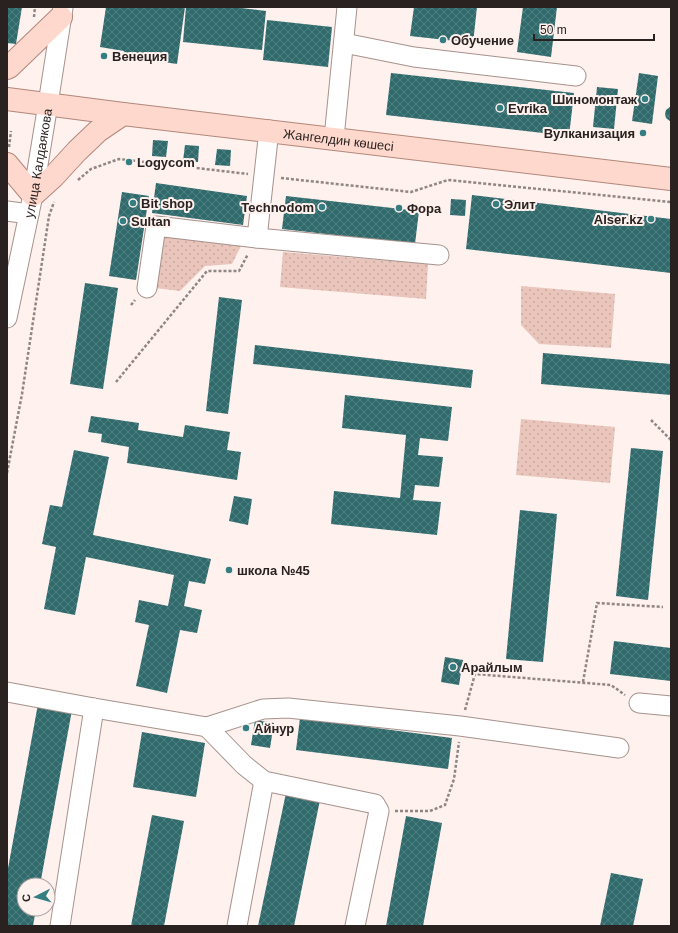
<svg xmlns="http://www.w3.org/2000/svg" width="678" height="933" viewBox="0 0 678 933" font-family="Arial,sans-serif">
<defs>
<pattern id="park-dots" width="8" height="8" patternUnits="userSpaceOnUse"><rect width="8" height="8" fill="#e9c5bb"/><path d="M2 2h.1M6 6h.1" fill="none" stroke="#c8a9a0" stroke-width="1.8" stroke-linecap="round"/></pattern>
<pattern id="building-cross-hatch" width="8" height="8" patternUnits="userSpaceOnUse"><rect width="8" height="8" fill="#2f6a6c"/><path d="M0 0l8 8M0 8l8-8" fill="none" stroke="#537f80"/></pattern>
</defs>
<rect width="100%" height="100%" fill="#fef1ee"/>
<!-- park -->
<path fill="url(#park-dots)" d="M162 236 242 244 232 264 205 266 180 291 155 288Z
M283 252 428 264 426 299 280 287Z
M521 286 615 294 611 348 539 344 521 325Z
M521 419 615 427 610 483 516 475Z"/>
<!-- building -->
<path fill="url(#building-cross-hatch)" d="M7 7H22L16 44 7 43Z
M106 7H185L177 64 123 56 124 51 100 47Z
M186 7H232L266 11 262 50 183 42Z
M414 7H477L473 43 410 36Z
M523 7H557L551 57 517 52Z
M267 20 332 27 328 67 263 60Z
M391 73 574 93 569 136 386 115Z
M639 73 658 76 652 124 632 121Z
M597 87 618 89 614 129 593 127Z
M671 106V122L666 118 665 114 666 110Z
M153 140 168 141 166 157 152 156Z
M185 145 199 146 198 162 183 161Z
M217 149 231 150 230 166 215 165Z
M156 183 247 196 243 225 152 213Z
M122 192 149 196 136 280 109 276Z
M472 195 671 219V273L466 249Z
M286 196 419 211 415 244 282 229Z
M451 199 466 200 465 216 450 215Z
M85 283 118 288 103 389 70 384Z
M219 297 242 300 228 414 206 411Z
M255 345 473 370 471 388 253 364Z
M543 353 671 364V395L541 384Z
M345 395 452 407 448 441 420 438 418 455 443 457 439 487 415 485 413 500 441 502 437 535 331 524 334 491 400 498 406 435 342 428Z
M91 416 139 423 138 430 183 437 185 425 230 432 227 450 241 452 237 480 127 463 129 447 101 442 102 434 88 432Z
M631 448 663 451 648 600 616 596Z
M74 450 109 457 93 535 211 559 205 584 189 581 184 606 202 610 197 633 180 630 167 693 136 686 149 625 135 622 139 600 168 606 174 575 86 557 75 615 44 609 56 547 42 544 50 505 62 507Z
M234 496 252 499 248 525 229 521Z
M520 510 557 514 543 662 506 659Z
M614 641 671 648V681L610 674Z
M445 657 463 660 459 685 441 682Z
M38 704 72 710 40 885H24V909H36L33 926H7V874Z
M300 718 452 738 448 769 296 750Z
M255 720 274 723 270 748 251 745Z
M142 732 205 743 196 797 133 787Z
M286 793 320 800 294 926H258Z
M152 815 184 821 164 926H131Z
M406 816 442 823 423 926H386Z
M611 873 643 879 633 926H600Z"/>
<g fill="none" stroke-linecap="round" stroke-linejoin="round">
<!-- minor casing -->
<g stroke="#a6928d" stroke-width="21">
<g id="minor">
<path d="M344 43 414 57 576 76"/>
<path d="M334 138 347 7"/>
<path d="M7 211 29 214"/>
<path d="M257 238 439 255"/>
<path d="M147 288 156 226 257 238 269 130"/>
<path id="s1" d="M7 318 33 195 48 104 63 8"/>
<path d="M7 692 94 708 207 727 263 709 288 708 460 726 619 748"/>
<path d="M639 703 671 706"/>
<path d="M207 727 244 765 264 781 375 804 379 811 355 926"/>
<path d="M60 926 94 708"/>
<path d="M237 926 264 781"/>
</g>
</g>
<!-- major casing -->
<g stroke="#b3877b" stroke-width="24">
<g id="major">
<path d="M7 68 9 67 61 17"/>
<path id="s2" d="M7 99 123 114 671 179"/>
<path d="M7 164 33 195 54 176 77 151 98 131 123 114"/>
</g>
</g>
<!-- path -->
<path stroke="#908683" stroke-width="2.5" stroke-dasharray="3 2" stroke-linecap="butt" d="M34 17 35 7
M9 147 11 131
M281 178 411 192 448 180 671 202
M78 180 91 169 119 159 248 174
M131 305 135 300
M116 382 207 271H239L248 254
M651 420 671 440
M7 473 22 394 49 216 54 202
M583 682 597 603 663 607
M465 710 475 674 611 685 625 695
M395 811H430L445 805 454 779 459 742"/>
<!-- minor -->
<use href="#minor" stroke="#fff" stroke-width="19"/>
<!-- major -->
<use href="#major" stroke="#fed8cd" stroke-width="22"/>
</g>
<!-- markers -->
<g fill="#347d80" stroke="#fef1ee" stroke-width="1.5">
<circle cx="443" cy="40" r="4"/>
<circle cx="104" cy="56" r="4"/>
<circle cx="645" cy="99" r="4"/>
<circle cx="500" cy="108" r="4"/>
<circle cx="643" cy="133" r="4"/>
<circle cx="129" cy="162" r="4"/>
<circle cx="133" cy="203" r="4"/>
<circle cx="496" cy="204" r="4"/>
<circle cx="322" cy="207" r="4"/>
<circle cx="399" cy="208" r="4"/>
<circle cx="651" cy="219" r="4"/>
<circle cx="123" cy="221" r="4"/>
<circle cx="229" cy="570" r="4"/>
<circle cx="453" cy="667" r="4"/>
<circle cx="246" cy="728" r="4"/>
</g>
<g text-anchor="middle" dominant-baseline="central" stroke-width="4" stroke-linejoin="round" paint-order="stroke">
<!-- poi labels -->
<g font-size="13" font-weight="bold" fill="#292220" stroke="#fef1ee" text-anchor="start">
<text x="451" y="40">Обучение</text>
<text x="112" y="56">Венеция</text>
<text x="637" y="99" text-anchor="end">Шиномонтаж</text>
<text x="508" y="108">Evrika</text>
<text x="635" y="133" text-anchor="end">Вулканизация</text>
<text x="137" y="162">Logycom</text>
<text x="141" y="203">Bit shop</text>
<text x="504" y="204">Элит</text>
<text x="314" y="207" text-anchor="end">Technodom</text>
<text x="407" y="208">Фора</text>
<text x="643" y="219" text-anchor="end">Alser.kz</text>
<text x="131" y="221">Sultan</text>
<text x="237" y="570">школа №45</text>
<text x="461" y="667">Арайлым</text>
<text x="254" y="728">Айнур</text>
</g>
<!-- street labels -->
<g font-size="13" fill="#292220" stroke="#fef1ee">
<text stroke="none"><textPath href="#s2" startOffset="334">Жангелдин көшесі</textPath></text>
<text stroke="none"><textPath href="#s1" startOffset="158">улица Калдаякова</textPath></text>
</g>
</g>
<!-- border -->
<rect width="678" height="933" fill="none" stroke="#292220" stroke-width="16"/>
<!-- north arrow -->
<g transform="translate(36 897) rotate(264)"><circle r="19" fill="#fef1ee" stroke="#a99e9c"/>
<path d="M0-3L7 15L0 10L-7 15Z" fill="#347d80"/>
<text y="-6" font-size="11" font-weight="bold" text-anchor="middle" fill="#292220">С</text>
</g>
<!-- scale -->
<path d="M534 34v6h120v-6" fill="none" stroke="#292220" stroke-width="2"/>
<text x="540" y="34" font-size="12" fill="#292220" stroke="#fef1ee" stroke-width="3" paint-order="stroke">50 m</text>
</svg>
